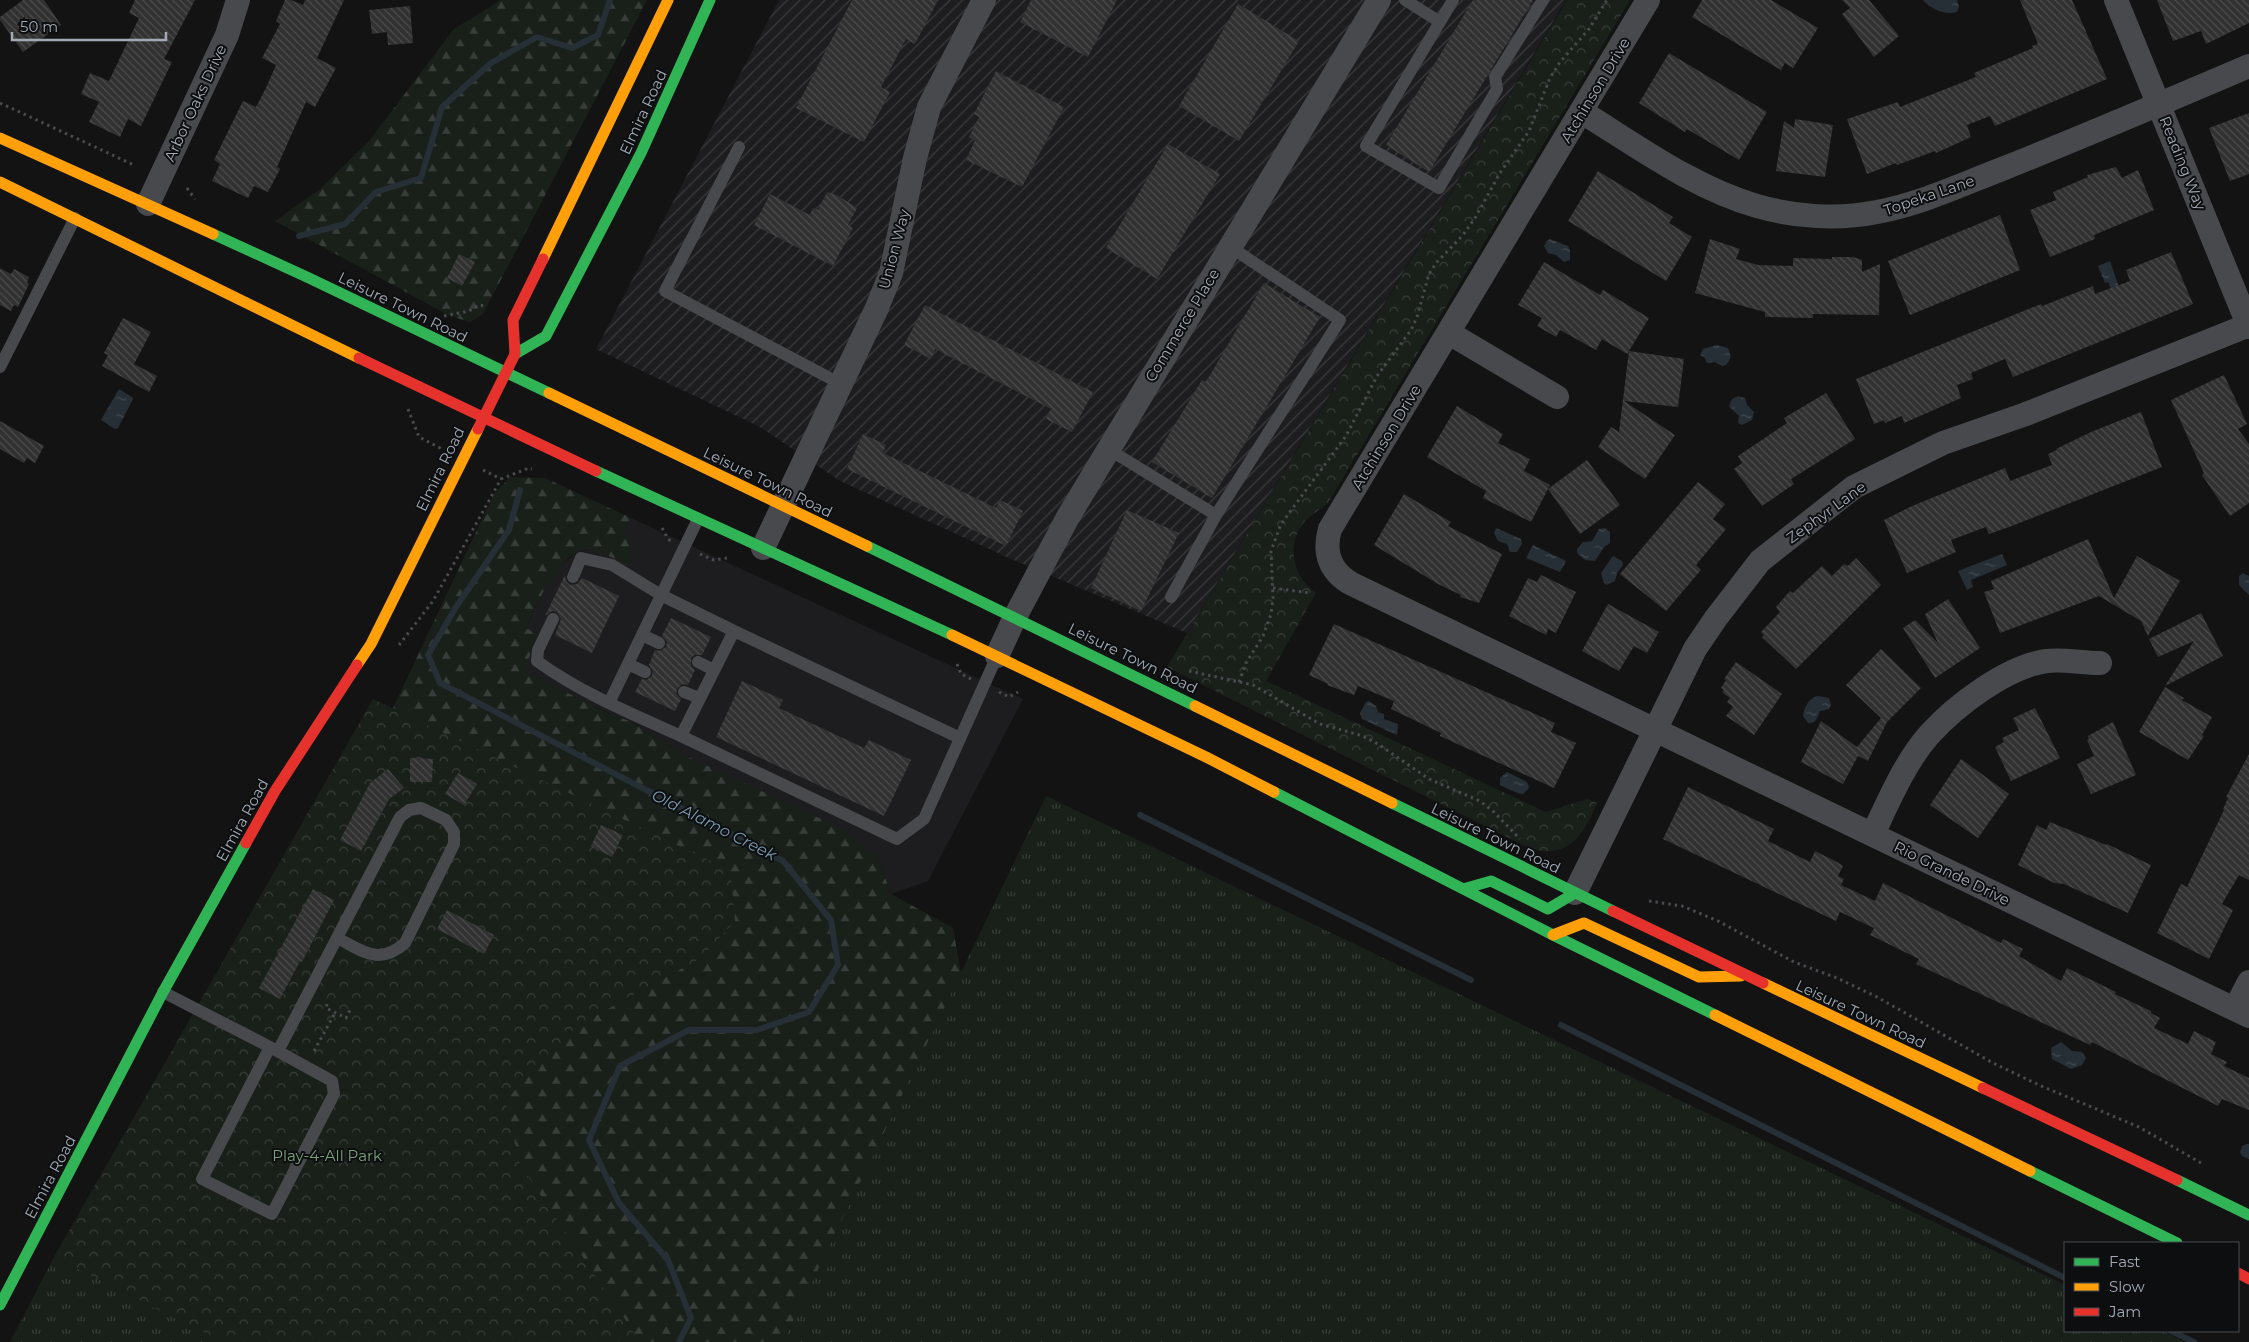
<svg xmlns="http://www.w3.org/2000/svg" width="2249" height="1342" viewBox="0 0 2249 1342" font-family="Montserrat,sans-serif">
<defs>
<pattern id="industrial-furrows" width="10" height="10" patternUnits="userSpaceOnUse" patternTransform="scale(1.25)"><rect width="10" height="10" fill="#1d1d1f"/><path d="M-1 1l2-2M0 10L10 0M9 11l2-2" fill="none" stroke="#3b3b3d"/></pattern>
<pattern id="grass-tufts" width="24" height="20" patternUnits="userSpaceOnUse" patternTransform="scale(1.25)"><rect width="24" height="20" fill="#19201a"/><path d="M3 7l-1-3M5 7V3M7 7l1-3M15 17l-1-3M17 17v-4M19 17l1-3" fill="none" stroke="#373e39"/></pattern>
<pattern id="forest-firs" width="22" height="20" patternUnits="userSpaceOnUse" patternTransform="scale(1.25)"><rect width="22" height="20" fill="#19201a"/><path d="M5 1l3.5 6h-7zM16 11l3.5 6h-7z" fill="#373e39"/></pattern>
<pattern id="park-crowns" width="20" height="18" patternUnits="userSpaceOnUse" patternTransform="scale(1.25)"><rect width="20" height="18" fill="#19201a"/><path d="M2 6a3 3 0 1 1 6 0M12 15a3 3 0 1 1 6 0" fill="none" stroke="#373e39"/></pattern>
<pattern id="water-ripples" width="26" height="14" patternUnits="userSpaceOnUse" patternTransform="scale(1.25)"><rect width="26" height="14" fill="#262f35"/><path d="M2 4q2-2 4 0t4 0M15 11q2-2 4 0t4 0" fill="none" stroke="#424a50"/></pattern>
<pattern id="building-back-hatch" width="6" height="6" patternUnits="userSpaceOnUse" patternTransform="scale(1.25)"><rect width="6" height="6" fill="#313132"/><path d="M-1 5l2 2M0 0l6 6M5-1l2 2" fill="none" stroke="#4c4c4d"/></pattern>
</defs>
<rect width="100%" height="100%" fill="#131313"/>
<!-- built -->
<path fill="#1d1d1f" d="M631 518 1023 699 928 881 891 894 878 858 682 754 632 722 610 714 522 671 539 635 526 628 546 585 556 569 576 553 592 549 624 530Z"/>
<!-- industrial -->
<path fill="url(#industrial-furrows)" d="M779 0H1566L1187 633 1009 558 840 481 760 427 596 349Z"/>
<!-- grass -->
<path fill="url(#grass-tufts)" d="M1046 796 2065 1285V1331H2162L2185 1342H783Z
M54 1257 222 1342H10Z"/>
<!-- forest -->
<path fill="url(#forest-firs)" d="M501 0H647L483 314 470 322 450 316 275 221 319 190 369 141 454 29Z
M510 477 545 478 631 518 624 530 635 551 628 566C617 561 604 551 593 550 560 545 537 605 526 628L539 635 523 671 610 714 632 722 682 754 838 827 878 858 891 894 953 928 961 973 783 1342H638L639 1340 520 1165 505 1100 580 1024 701 958 735 921 393 708 494 494Z"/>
<!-- park -->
<path fill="url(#park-crowns)" d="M1567 0H1630L1328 503C1321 509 1312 514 1306 520 1285 544 1292 576 1316 593L1266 681 1546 812 1587 799 1597 803C1584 835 1568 860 1529 848L1167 667Z
M373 699 727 869 731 876 735 921 701 958 580 1024 505 1100 520 1165 639 1340 638 1342H222L54 1257Z"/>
<!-- water -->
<path fill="url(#water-ripples)" d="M1923 0H1957L1959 7 1957 12C1946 16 1929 8 1923 0Z
M1550 239 1568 246 1570 250V260L1564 262 1556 255 1548 253 1544 246 1547 241Z
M2110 261 2122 296 2115 299 2108 282 2105 283 2098 266Z
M1717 345 1728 348C1731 356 1732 358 1726 365L1722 366 1715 362 1707 363 1705 358 1700 355 1703 349Z
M119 389 132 397 133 399 118 428 115 429 101 420Z
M1738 396 1745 398 1747 405 1754 412 1752 420 1742 425 1738 423 1739 416 1729 406 1732 399Z
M1496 528 1521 539 1522 544 1517 552H1510L1507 544 1498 541 1494 533Z
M1605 528 1610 532V543L1604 547 1595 561 1585 560 1577 553V549L1583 542 1592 541 1599 529Z
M1533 545 1566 561 1560 572 1526 558Z
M2002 554 2007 565 1971 580 1973 587 1967 590 1958 571Z
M1613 556 1622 561 1623 565 1617 573 1615 581 1607 585 1604 583 1601 573Z
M2243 573 2249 576V595L2239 585V576Z
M1818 696 1829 698 1831 705 1829 709 1820 711C1817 717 1817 724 1808 723L1803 716C1804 707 1809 698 1818 696Z
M1369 701 1376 706 1378 712 1384 714V719L1398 724 1397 735 1362 719 1360 713 1366 702Z
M1507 772 1527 782 1529 788 1523 794C1518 794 1506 788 1500 785V778Z
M2061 1042 2072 1051 2082 1052 2086 1058 2082 1065 2071 1069 2052 1059 2051 1048Z
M2246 1144H2249V1159L2242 1156 2240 1152 2242 1146Z"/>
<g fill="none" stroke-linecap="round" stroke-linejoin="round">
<!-- stream -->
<path stroke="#262f35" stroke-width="6" d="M299 236 345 224 376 192 421 178 442 107 491 63 537 37 572 48 598 35 610 0
M520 490 509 530 456 607 428 655 440 683 783 861 831 920 838 965 809 1012 757 1030H689L620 1066 589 1140 619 1203 668 1260 691 1318 679 1342
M1140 815 1471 980
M1561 1025 2065 1278
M2171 1331 2194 1342"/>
</g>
<!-- building -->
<path fill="url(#building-back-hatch)" d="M23 0H44L61 25 23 52 0 20V17Z
M135 0H195L164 59 172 62 141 126 128 119 120 137 89 122 99 102 81 94 90 73 109 81 139 18 129 13Z
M285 0H291L303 5 305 0H344L317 58 336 68 315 107 306 102 277 167 280 169 268 192 254 186 248 198 212 181 220 164 214 160 243 101 256 107 266 88 276 65 262 58 280 24 276 21Z
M852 0H938L915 44 906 39 881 87 890 92 864 142 796 108Z
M1031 0H1117L1088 57 1020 22Z
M1473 0H1533L1429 172 1386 145Z
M1702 0H1771L1818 28 1793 68 1785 63 1781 70 1692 17Z
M1842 0H1869L1899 36 1874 57 1842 14 1850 8Z
M2020 0H2072L2107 79 1995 126 1990 116 1967 125 1971 137 1936 153 1935 151 1897 165 1896 163 1867 174 1847 119 1898 102 1900 107 1976 77 1974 73 2033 48 2032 46 2038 44Z
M2157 0H2249V23L2206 44 2201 31 2173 41Z
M1238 4 1299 41 1239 141 1179 106Z
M410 6 413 43 388 45 387 32 372 34 369 10Z
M1669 53 1767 112 1739 160 1687 129 1685 132 1639 103Z
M996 71 1064 107 1022 187 966 160 975 140 969 137 979 117 974 114Z
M2249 113V174L2230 181 2209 128Z
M1795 119 1833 125 1825 177 1776 171 1784 121 1794 128Z
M1168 144 1220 174 1157 279 1106 248Z
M2116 167 2122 178 2138 170 2154 210 2094 235 2095 239 2050 257 2030 210 2056 200 2053 192 2088 177 2087 175Z
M1598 171 1673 217 1669 223 1692 237 1666 281 1568 221Z
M827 192 837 195 857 208 848 225 853 228 833 266 754 225 770 194 810 215 813 208 818 210Z
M2000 215 2020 270 1910 315 1888 261Z
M1710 239 1740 249 1736 259 1758 265 1793 266V258L1832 259V257H1853L1862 260V272L1880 264 1879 315 1813 314V318L1765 317V312L1695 293Z
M2171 252 2193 304 2013 377 2005 359 1971 373 1973 379 1957 385 1961 398 1904 423 1902 416 1885 423 1884 420 1874 424 1856 379 2041 304 2042 306 2093 286 2095 294 2130 281 2126 270Z
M459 254 475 262 462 286 447 278Z
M1544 262 1600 295 1603 290 1649 318 1629 351 1684 359 1678 407 1624 401 1675 435 1645 479 1598 447 1611 427 1619 432 1629 351 1627 354 1602 339 1596 350 1560 330 1556 337 1537 326 1542 318 1518 305Z
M0 268 11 274 14 269 29 277 27 283 29 284 18 307 14 305 11 311 0 305Z
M1264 283 1320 317 1212 498 1152 462 1202 380 1206 382Z
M925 305 1093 392 1072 432 1046 419 1051 409 935 349 931 359 904 345Z
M123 318 151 332 134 364 157 376 149 392 102 366 108 355 104 353Z
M2224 375 2247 424 2238 429 2249 444V503L2230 516 2202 475 2204 473 2171 400Z
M1826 393 1855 439 1791 479 1794 484 1762 506 1734 469 1742 463 1738 456 1787 423 1784 418Z
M1457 406 1503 434 1498 443 1530 459 1524 471 1550 485 1531 522 1483 498 1486 491 1427 457Z
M2141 412 2162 467 2009 527 1989 534 1986 527 1951 540 1956 552 1907 573 1884 520 1912 506 2005 468 2010 481 2052 465 2048 454 2057 450 2056 449 2091 432Z
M0 421 44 446 35 463 27 458 24 463 0 449Z
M863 434 886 445 883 453 996 508 1000 500 1023 511 1006 546 847 469Z
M1587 460 1620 505 1580 534 1548 489Z
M1698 482 1725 504 1713 519 1726 529 1696 565 1701 570 1666 611 1620 574Z
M1404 494 1451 522 1448 526 1502 554 1479 603 1460 597 1461 595 1438 584 1374 545Z
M1127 510 1179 533 1141 611 1091 588Z
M2088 539 2114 598 2137 556 2180 581 2148 636 2141 621 2099 596 2000 633 1984 592 1994 589 1991 581Z
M1856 558 1881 585 1796 669 1762 637 1764 635 1761 632 1780 612 1776 607 1790 591 1793 593 1822 566 1832 576 1844 564 1848 566Z
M565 575 566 581 570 585 577 584 582 578 619 596 592 653 555 635 561 619 557 612 552 611 545 616Z
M1541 575 1576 592 1556 633 1548 629 1546 635 1509 616 1528 578 1537 582Z
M1948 599 1980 648 1935 678 1903 628 1915 620 1938 643 1925 614Z
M1608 604 1659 632 1647 653 1634 646 1619 671 1582 651Z
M2201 613 2223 656 2165 686 2194 641 2158 657 2149 639Z
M671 618 711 637 702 655H694L691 659V666L695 670 688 685 682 684 677 689 676 694 681 699 675 711 635 692 642 679 646 680 652 676 653 671 649 665 655 650 660 651 666 647 667 642 662 636Z
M1334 624 1555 723 1551 732 1576 743 1554 788 1440 736 1441 733 1391 709 1394 701 1358 686 1354 695 1327 685 1328 684 1309 675Z
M1881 649 1921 688 1887 722 1868 761 1858 756 1843 784 1801 762 1821 721 1857 747 1881 718 1846 685Z
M1736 662 1782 694 1754 735 1726 716 1733 707 1727 702 1730 698 1722 692 1724 690 1721 688 1726 680 1724 679Z
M742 681 783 700 779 708 864 748 869 740 911 760 884 816 716 737Z
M2165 687 2184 698 2182 700 2212 717 2202 735 2204 736 2188 760 2139 732Z
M2035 708 2060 758 2011 781 1995 747 2004 742 2002 738 2019 730 2013 718Z
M2113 722 2136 775 2091 794 2077 764 2094 756 2087 740 2089 739 2088 736Z
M2249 754V880L2239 875 2222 904 2233 910 2209 959 2157 933 2181 884 2187 887 2224 810 2223 809 2228 798 2226 797Z
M410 758 433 759 432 782H410Z
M1961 759 2009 794 1978 838 1930 805Z
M388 769 404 788 389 799 361 851 340 840 370 783Z
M458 773 477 784 464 805 445 794Z
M1688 787 1774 829 1768 841 1810 862 1815 851 1837 862 1843 866 1838 876 1844 879 1841 885 1875 901 1883 883 2001 943 2003 939 2023 949 2019 956 2061 981 2067 968 2116 992 2115 994 2151 1011V1013L2160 1018 2154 1028 2188 1044 2194 1031 2216 1042 2211 1054 2227 1062 2224 1066 2249 1078V1110L2222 1099 2218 1106 2092 1042 2090 1045 1916 964 1919 959 1870 935 1874 928 1840 912 1836 921 1663 839Z
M2050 822 2106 845 2107 844 2151 865 2128 913 2064 884 2054 883 2018 865 2037 825 2046 830Z
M601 825 623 835 612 857 591 846Z
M313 889 334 900 302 962 300 961 280 999 259 988Z
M447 910 494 935 484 954 437 929Z"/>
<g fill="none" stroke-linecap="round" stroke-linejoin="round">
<!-- path -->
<path stroke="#494a4e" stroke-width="3" stroke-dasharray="2.5 4" stroke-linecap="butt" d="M0 103 134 165
M187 188 195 199
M444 316 469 311 479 305 485 306
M408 409 419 437 442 449
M483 470 501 479
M662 528 668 539 671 541
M700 554 714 560 727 558
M1273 588 1310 593
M399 645 433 601 501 479 529 468 532 469
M957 664 961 674 971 679
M1189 671 1253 685 1320 724 1363 736 1378 744 1429 779 1480 801 1494 812 1520 839
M1239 682 1246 663 1263 636 1271 614 1273 598 1271 551 1281 524 1346 436 1377 376 1411 330 1417 317 1429 274 1437 262 1463 235 1475 218 1500 173 1529 131 1550 78 1560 62 1589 29 1607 0
M999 692 1009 697 1018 692
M1649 901 1682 906 1718 921 1794 962 1837 978 1877 997 1993 1063 2039 1085 2139 1127 2201 1163
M327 1004 326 1008 346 1018 350 1010
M314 1051 335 1013"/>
<!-- lane -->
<path stroke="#47494c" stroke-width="12" d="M1405 0 1440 22
M1453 0 1366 146 1439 188 1497 89 1495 77 1543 0
M739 147 665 291 841 384
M0 367 75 218
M1108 449 1216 515
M1171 597 1216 515 1340 320 1229 246
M553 619 538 650 537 661C581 693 632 714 681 736L734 631 661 595 612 565 581 558 573 577
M734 631 960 738
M642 635 659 643
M698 662 714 670
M628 664 645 672
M684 692 699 698
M609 703 698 519
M681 736 897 839 924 819 997 656
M163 992 270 1047 202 1179 272 1214 334 1094 332 1081 270 1047
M278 1051 400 817 409 810 421 808 446 820 454 832V844L405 943C379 966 363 951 337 938"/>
<!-- street -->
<path stroke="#47494c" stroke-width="24" d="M1648 0 1330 529C1323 553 1330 572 1352 584L2249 1016
M2116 0 2249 327
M1582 112C1637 146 1694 188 1757 206 1795 217 1838 220 1877 212 1920 204 1961 185 2002 169 2085 136 2167 101 2249 66
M148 204 227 35 238 0
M1449 333 1557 397
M763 548 876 310 891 273 915 158 929 107 984 0
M997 656 1015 617 1068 517 1379 0
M1873 834C1888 802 1905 762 1929 735 1955 706 2007 666 2047 661 2063 659 2083 663 2100 663
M1575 893 1695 649 1716 618 1760 561 1854 487 1943 443 2026 414 2249 325
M2235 1009 2249 982"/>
<!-- fast -->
<path stroke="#30b455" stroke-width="11" d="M213 234 309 278 549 393
M515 354 546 336 641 153 710 0
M596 471 952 635
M867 546 1195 706
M1274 792 1553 935 1715 1015
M1392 803 1613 911
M1463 889 1491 881 1548 909 1575 893
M2030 1171 2177 1243
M2177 1180 2249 1215
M0 1305 163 992 246 843"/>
<!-- slow -->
<path stroke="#ff9f0a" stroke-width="11" d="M0 138 213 234
M0 182 359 358
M543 259 668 0
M549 393 867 546
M952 635 1206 757 1274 792
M357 665 371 644 478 429
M1195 706 1392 803
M1553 935 1584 923 1699 977 1741 976
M1763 983 1983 1088
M1715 1015 2030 1171"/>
<!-- jam -->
<path stroke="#e5322d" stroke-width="11" d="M359 358 596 471
M478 429 515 354 513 320 543 259
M246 843 275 791 357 665
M1613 911 1763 983
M1983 1088 2177 1180
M2238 1273 2249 1279"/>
</g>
<g text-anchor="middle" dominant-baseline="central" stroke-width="4" stroke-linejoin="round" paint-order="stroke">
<!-- street labels -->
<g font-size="15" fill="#a3aab5" stroke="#0d0e0f">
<text transform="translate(1595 90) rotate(-59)">Atchinson Drive</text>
<text transform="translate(195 103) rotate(-65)">Arbor Oaks Drive</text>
<text transform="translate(643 112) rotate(-65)">Elmira Road</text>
<text transform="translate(2183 163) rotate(68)">Reading Way</text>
<text transform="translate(1929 195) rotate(-19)">Topeka Lane</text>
<text transform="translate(894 249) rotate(-75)">Union Way</text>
<text transform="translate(403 307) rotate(26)">Leisure Town Road</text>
<text transform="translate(1182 325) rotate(-59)">Commerce Place</text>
<text transform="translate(1386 437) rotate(-59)">Atchinson Drive</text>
<text transform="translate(440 469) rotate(-64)">Elmira Road</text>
<text transform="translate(768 482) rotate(26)">Leisure Town Road</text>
<text transform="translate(1826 512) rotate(-36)">Zephyr Lane</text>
<text transform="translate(1133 658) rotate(26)">Leisure Town Road</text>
<text transform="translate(242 820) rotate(-61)">Elmira Road</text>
<text transform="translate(1496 838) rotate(26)">Leisure Town Road</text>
<text transform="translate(1952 873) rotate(26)">Rio Grande Drive</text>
<text transform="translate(1861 1014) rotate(25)">Leisure Town Road</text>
<text transform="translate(50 1177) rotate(-62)">Elmira Road</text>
</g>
<!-- park labels -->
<g font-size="15" fill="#7aa17a" stroke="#0d0e0f">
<text x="327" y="1155">Play-4-All Park</text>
</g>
<!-- water labels -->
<g font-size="16" font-style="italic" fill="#799cb1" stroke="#0d0e0f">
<text transform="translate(714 825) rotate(27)">Old Alamo Creek</text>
</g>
</g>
<!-- legend -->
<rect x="2064" y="1242" width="175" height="90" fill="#0d0e0f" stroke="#494c51"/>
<rect x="2074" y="1258" width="25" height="8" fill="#30b455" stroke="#494c51"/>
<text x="2109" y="1267" font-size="15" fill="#a3aab5">Fast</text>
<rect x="2074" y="1283" width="25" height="8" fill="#ff9f0a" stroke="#494c51"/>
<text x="2109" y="1292" font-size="15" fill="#a3aab5">Slow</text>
<rect x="2074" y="1308" width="25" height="8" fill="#e5322d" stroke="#494c51"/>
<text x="2109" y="1317" font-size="15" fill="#a3aab5">Jam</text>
<!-- scale -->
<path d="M12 32v8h154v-8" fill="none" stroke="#a3aab5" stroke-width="2.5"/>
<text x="20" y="32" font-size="15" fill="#a3aab5" stroke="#0d0e0f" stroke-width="4" paint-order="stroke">50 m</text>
</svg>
